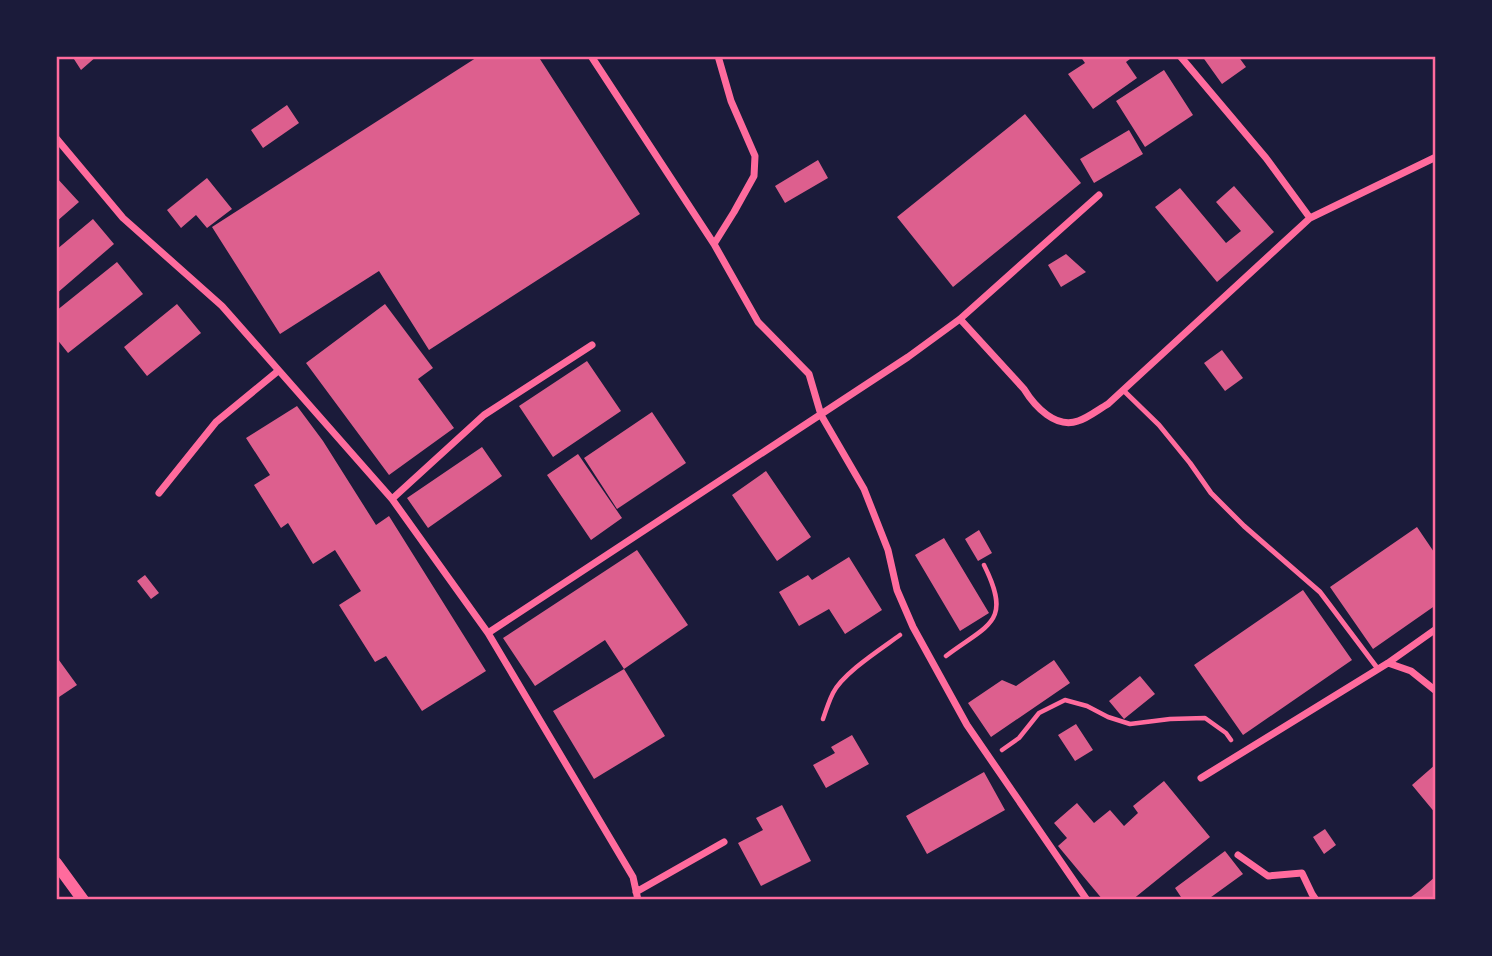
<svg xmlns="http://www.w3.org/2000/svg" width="1492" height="956" viewBox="0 0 1492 956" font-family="'DejaVu Sans',sans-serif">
<rect width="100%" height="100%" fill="#1b1b3a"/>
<!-- building -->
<path fill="#dd5f8e" d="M72 56H97L81 70Z
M479 56H538L640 214 429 350 379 271 280 334 212 227Z
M1080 56H1134L1126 62 1137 78 1093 109 1068 74 1085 63Z
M1202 56H1238L1246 67 1222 84Z
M1164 70 1193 115 1145 147 1116 101Z
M287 105 299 123 263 148 251 130Z
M1025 114 1081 183 953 287 897 217Z
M1129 130 1143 154 1094 183 1080 159Z
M818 160 828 178 785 203 775 186Z
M56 177 79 202 56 222Z
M207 178 232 209 207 228 196 215 181 228 167 210Z
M1234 186 1274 232 1217 282 1155 207 1180 188 1226 243 1241 231 1216 202Z
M93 219 114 244 56 294V250Z
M1066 254 1086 272 1061 287 1048 265Z
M117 262 143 294 68 353 56 338V311Z
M177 304 201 333 147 376 124 347Z
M385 304 433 368 418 379 454 428 389 475 306 363Z
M1222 350 1243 378 1225 391 1204 363Z
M587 361 621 411 553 457 519 406Z
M297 406 323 441 376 525 389 516 486 671 422 711 386 656 375 662 339 605 361 591 335 550 313 564 288 523 281 528 254 485 270 475 246 438Z
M652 412 686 463 617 509 584 458Z
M482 447 502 476 428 528 407 498Z
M578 454 622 518 591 540 547 475Z
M766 471 811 537 777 561 732 495Z
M1417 527 1436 555V605L1373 649 1330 587Z
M979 530 992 553 978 561 965 539Z
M944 538 989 613 960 631 915 555Z
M637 550 688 625 624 669 665 736 594 779 553 711 624 669 605 640 535 686 503 638Z
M849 557 882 610 845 634 829 609 799 626 779 592 808 575 812 580Z
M145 575 159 593 151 599 137 581Z
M1303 590 1352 660 1243 735 1194 665Z
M56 656 77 685 56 699Z
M1054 660 1070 683 991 737 968 703 1002 680 1016 686Z
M1140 676 1155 694 1124 719 1109 701Z
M1076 724 1093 750 1075 761 1058 735Z
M852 735 869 764 826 788 813 765 835 753 831 747Z
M1436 764V814L1412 785Z
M984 772 1005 810 927 854 906 816Z
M1164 781 1210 837 1132 900H1103L1058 846 1067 838 1054 823 1077 803 1094 823 1110 810 1124 826 1138 813 1133 806Z
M782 805 811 861 761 886 738 843 763 830 756 818Z
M1325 829 1336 845 1324 854 1313 837Z
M1225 851 1243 874 1207 900H1183L1175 888Z
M1436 876V900H1407L1419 891Z"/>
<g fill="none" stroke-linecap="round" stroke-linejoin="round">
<!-- path -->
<path stroke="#ff6b9d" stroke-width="4.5" d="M946 656C988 624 1013 623 984 565
M823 719C826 710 829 701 833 693 843 673 881 649 900 635
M1002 750 1019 738 1039 713 1065 700 1087 706 1108 717 1130 724 1170 719 1205 718 1226 733 1231 740"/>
<!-- service -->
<path stroke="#ff6b9d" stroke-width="5" d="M1123 390 1159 425 1190 463 1211 493 1244 526 1320 592 1378 669"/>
<!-- minor -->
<path stroke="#ff6b9d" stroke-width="7" d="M591 56 714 244
M718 56 731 101 755 156 754 176 734 212 714 244 758 322 809 374 821 415 864 489 888 550 897 590 913 627 967 725 1087 900
M1180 56 1266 158 1310 218
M56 138 123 218 222 306 392 499 488 633 633 877 638 900
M960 319 1024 389C1035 407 1056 429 1078 421 1088 418 1099 409 1108 404L1310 218 1436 157
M159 493 216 422 278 371
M392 499 484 415 592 345
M488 633 908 357 960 319 1099 195
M1388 663 1411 671 1436 691
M1201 778 1388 663 1436 629
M1238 855 1268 876 1302 873 1312 894 1316 900
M636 892 724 842"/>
<!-- tertiary -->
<path stroke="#ff6b9d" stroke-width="12" d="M56 863 83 900"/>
</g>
<!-- border -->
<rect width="1492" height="956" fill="none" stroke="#1b1b3a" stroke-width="116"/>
<rect x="58" y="58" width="1376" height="840" fill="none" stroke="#ff6b9d" stroke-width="2.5"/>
</svg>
